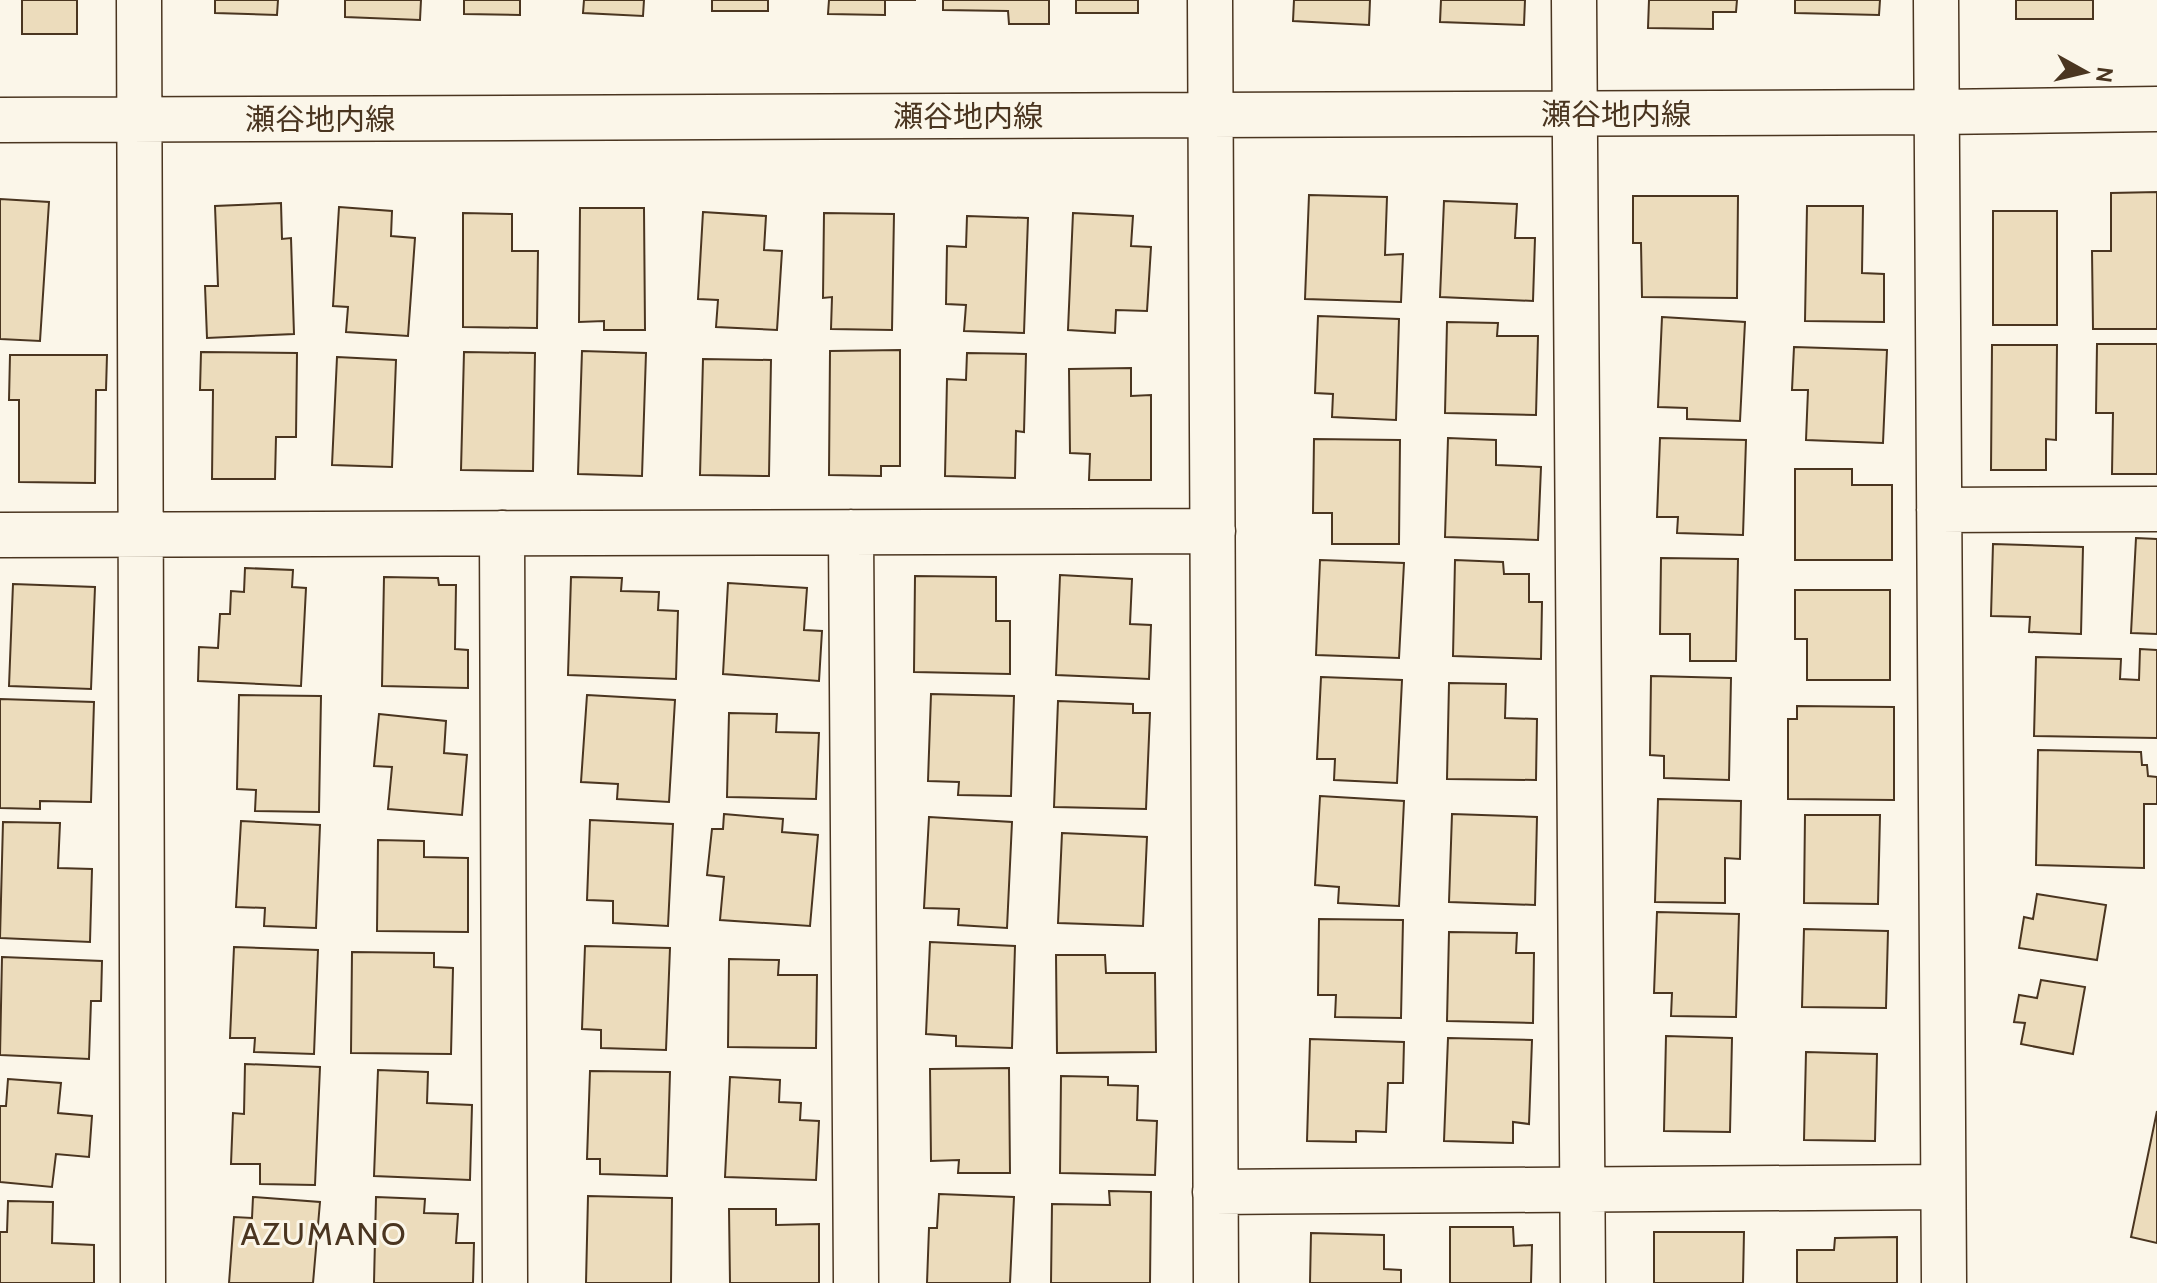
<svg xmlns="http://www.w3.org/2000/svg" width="2157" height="1283" viewBox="0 0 2157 1283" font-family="Cabin,'Noto Sans JP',sans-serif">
<rect width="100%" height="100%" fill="#fbf6e9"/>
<!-- building -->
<path fill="#ecdcbc" stroke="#4a3520" stroke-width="2" d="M22 0H77V34H22Z
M215 0H278L277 15 215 13Z
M345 0H421L420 20 345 17Z
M464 0H520V15L464 14Z
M584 0H644L643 16 583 13Z
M712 0H768V11H712Z
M829 0H916H885V15L828 14Z
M943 0H1049V24H1009L1008 11 943 10Z
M1076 0H1138V13H1076Z
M1294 0H1370L1369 25 1293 21Z
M1441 0H1525L1524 25 1440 22Z
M1649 0H1737L1736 12H1713V29L1648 28Z
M1795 0H1880L1879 15 1795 13Z
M2016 0H2093V19H2016Z
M2157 192V329H2093L2092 251H2111V193Z
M1309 195 1387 197 1385 255 1403 254 1401 302 1305 299Z
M1633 196H1738L1737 298 1642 297 1641 243H1633Z
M0 199 49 202 40 341 0 339Z
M1444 201 1517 204 1515 238H1535L1533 301 1440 297Z
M281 203 282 239 291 238 294 334 207 338 205 286H218L215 206Z
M1807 206H1863L1862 273 1884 274V322L1805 321Z
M339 207 392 211 391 236 415 238 408 336 346 332 348 307 333 306Z
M580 208H644L645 330H604V321L579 322Z
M1993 211H2057V325H1993Z
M703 212 766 216 764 250 782 251 777 330 716 327 718 300 698 299Z
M463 213 512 214V251H538L537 328 463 327Z
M824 213 894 214 892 330 831 329 832 297 823 298Z
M1073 213 1133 216 1131 246 1151 247 1147 311 1116 310 1115 333 1068 330Z
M967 216 1028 218 1024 333 964 331 966 305 946 304 947 246 966 247Z
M1318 316 1399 319 1396 420 1332 417 1333 394 1315 393Z
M1662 317 1745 322 1740 421 1687 419V408L1658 407Z
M1447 322 1498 323 1497 336H1538L1536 415 1445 413Z
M2097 344H2157V474H2112L2113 413H2096Z
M1992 345H2057L2056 440 2046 439V470H1991Z
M1794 347 1887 350 1883 443 1806 440 1808 390H1792Z
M900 350V466H881V476L829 475 830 351Z
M582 351 646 353 642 476 578 474Z
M201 352 297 353 296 437H276L275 479H212L213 390H200Z
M464 352 535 353 533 471 461 470Z
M967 353 1026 354 1024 432 1016 431 1015 478 945 476 947 379 966 380Z
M10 355H107L106 390H96L95 483 19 482V400H9Z
M337 357 396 360 392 467 332 465Z
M703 359 771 360 769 476 700 475Z
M1131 368V396L1151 395V480H1089L1090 454 1070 453 1069 369Z
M1448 438 1496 440V465L1541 467 1538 540 1445 537Z
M1660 438 1746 440 1743 535 1677 533 1678 517H1657Z
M1314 439 1400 440 1399 544H1332V513H1313Z
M1795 469H1852V485H1892V560H1795Z
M2136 538 2157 539V634L2131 633Z
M1993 544 2083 547 2081 634 2029 632 2030 617 1991 616Z
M1661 558 1738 559 1736 661H1690V634H1660Z
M1320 560 1404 563 1399 658 1316 655Z
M1455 560 1503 562 1504 574H1529V602H1542L1541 659 1453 656Z
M245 568 293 570 292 587 306 588 301 686 198 681 199 647 218 648 220 614H230L231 591 244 592Z
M1060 575 1132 579 1130 624 1151 625 1149 679 1056 675Z
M915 576 996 577V621H1010V674L914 672Z
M384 577 438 578 439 585H456L455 649 468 650V688L382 686Z
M571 577 622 578 621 591 659 592 658 610 678 611 676 679 568 675Z
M728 583 807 588 804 630 822 631 819 681 723 674Z
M13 584 95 587 91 689 9 686Z
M1795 590H1890V680H1807V639H1795Z
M2140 649 2157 650V738L2034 736 2036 657 2121 659 2120 679 2139 680Z
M1651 676 1731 678 1729 780 1664 778V756L1650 755Z
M1321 677 1402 680 1397 783 1334 780 1335 759H1317Z
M1449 683 1506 684 1505 718 1537 719 1536 780 1447 779Z
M931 694 1014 696 1011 796 958 795 959 782 928 781Z
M239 695 321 696 319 812 255 811 256 790 237 789Z
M587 695 675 700 669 802 617 799 618 784 581 782Z
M0 699 94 702 91 802 40 801V809L0 808Z
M1058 701 1133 704V713H1150L1146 809 1054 807Z
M1797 706 1894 707V800L1788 799V719H1797Z
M729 713 777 714 776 732 819 733 816 799 727 797Z
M379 714 446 721 444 753 467 755 462 815 388 809 392 767 374 766Z
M2038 750 2141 752 2142 765H2147L2148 776 2157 777V804H2144V868L2036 865Z
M1320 796 1404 801 1399 906 1338 903 1339 887 1315 885Z
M1658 799 1741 801 1740 859 1725 858V903L1655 902Z
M724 814 783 819 782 832 818 835 810 926 720 920 724 877 707 875 712 829H723Z
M1452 814 1537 817 1535 905 1449 902Z
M1805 815H1880L1878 904 1804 903Z
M929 817 1012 822 1007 928 958 925 959 909 924 908Z
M590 820 673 824 668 926 613 923V901L587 900Z
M241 821 320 825 316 928 264 926 265 908 236 907Z
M3 822 60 823 58 868 92 869 90 942 0 938Z
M1062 833 1147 837 1143 926 1058 923Z
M378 840 424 841V857L468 858V932L377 931Z
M2037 894 2106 905 2097 960 2019 948 2024 917 2033 919Z
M1657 912 1739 914 1736 1017 1671 1016 1672 993H1654Z
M1319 919 1403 920 1401 1018 1335 1017 1336 995H1318Z
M1804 929 1888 931 1886 1008 1802 1007Z
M1449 932 1517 933 1516 953H1534L1533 1023 1447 1021Z
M930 942 1015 946 1012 1048 956 1046V1036L926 1034Z
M585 946 670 948 666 1050 601 1048V1030L582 1029Z
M234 947 318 950 314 1054 254 1052 255 1038H230Z
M352 952 434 953V967L453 968 451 1054 351 1053Z
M1056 955H1105L1106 973H1155L1156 1052 1057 1053Z
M2 957 102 961 101 1001H91L89 1059 0 1055Z
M729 959 779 960 778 975H817L816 1048 728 1047Z
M2041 980 2085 987 2073 1054 2021 1044 2025 1023 2014 1022 2019 995 2037 998Z
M1666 1036 1732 1038 1730 1132 1664 1131Z
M1448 1038 1532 1040 1529 1124 1513 1122V1143L1444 1141Z
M1310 1039 1404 1042 1403 1083H1388L1386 1132 1356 1131V1142L1307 1141Z
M1806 1052 1877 1054 1875 1141 1804 1140Z
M245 1064 320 1067 315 1185 260 1184V1164H231L233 1113 244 1114Z
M1009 1068 1010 1173H958L959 1160 931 1161 930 1069Z
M378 1070 428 1072 427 1103 472 1105 470 1180 374 1176Z
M590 1071 670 1072 667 1176 600 1174V1159H587Z
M1061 1076 1108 1077V1085L1138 1086 1137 1120 1157 1121 1155 1175 1060 1173Z
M730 1077 780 1080 779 1102 801 1103 800 1120 819 1121 816 1180 725 1177Z
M8 1079 61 1083 58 1113 92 1116 89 1157 56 1154 52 1187 0 1182V1106H6Z
M2157 1111V1243L2131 1237Z
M1109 1191 1151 1192 1150 1283H1051L1052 1204 1110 1205Z
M939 1194 1014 1197 1010 1283H927L929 1228H937Z
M588 1196 672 1198 671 1283H586Z
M253 1197 320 1202 313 1283H229L234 1217 252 1218Z
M376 1197 425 1199 424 1213 458 1214 456 1243H474L473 1283H374Z
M8 1201 53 1202 52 1243 94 1245V1283H0V1232H7Z
M729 1209H776V1225L819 1224V1283H730Z
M1450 1227H1513L1514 1246 1532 1245 1531 1283H1450Z
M1654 1232H1744L1743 1283H1654Z
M1311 1233 1384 1235V1269L1401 1270V1283H1310Z
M1897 1237V1283H1797V1250H1834L1835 1238Z"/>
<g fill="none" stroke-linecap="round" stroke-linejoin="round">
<!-- minor casing -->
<g stroke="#4a3520" stroke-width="47">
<path id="minor" d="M139 0 143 1283
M1210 0 1216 1283
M1574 0 1583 1283
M1936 0 1944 1283
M0 120 1936 112 2157 109
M1939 510 2157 509
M851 532 856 1283
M502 533 505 1283
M0 535 1213 531
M1215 1192 1943 1187"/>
</g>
<!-- minor -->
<use href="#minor" stroke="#fbf6e9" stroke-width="44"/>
</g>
<g text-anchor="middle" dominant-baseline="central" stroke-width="6" stroke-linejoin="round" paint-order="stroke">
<!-- street labels -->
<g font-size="30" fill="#4a3520" stroke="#fbf6e9">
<text x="1616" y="114">瀬谷地内線</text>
<text x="968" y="116">瀬谷地内線</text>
<text x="320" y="119">瀬谷地内線</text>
</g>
<!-- neighbourhood labels -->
<g font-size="32" letter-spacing="2" fill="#4a3520" stroke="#fbf6e9">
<text x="324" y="1233">AZUMANO</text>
</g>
</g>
<!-- north arrow -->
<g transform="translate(2085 72) rotate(98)" stroke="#fbf6e9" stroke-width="6" paint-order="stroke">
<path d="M0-6L14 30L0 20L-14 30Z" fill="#4a3520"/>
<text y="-12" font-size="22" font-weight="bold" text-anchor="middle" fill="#4a3520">N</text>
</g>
</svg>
